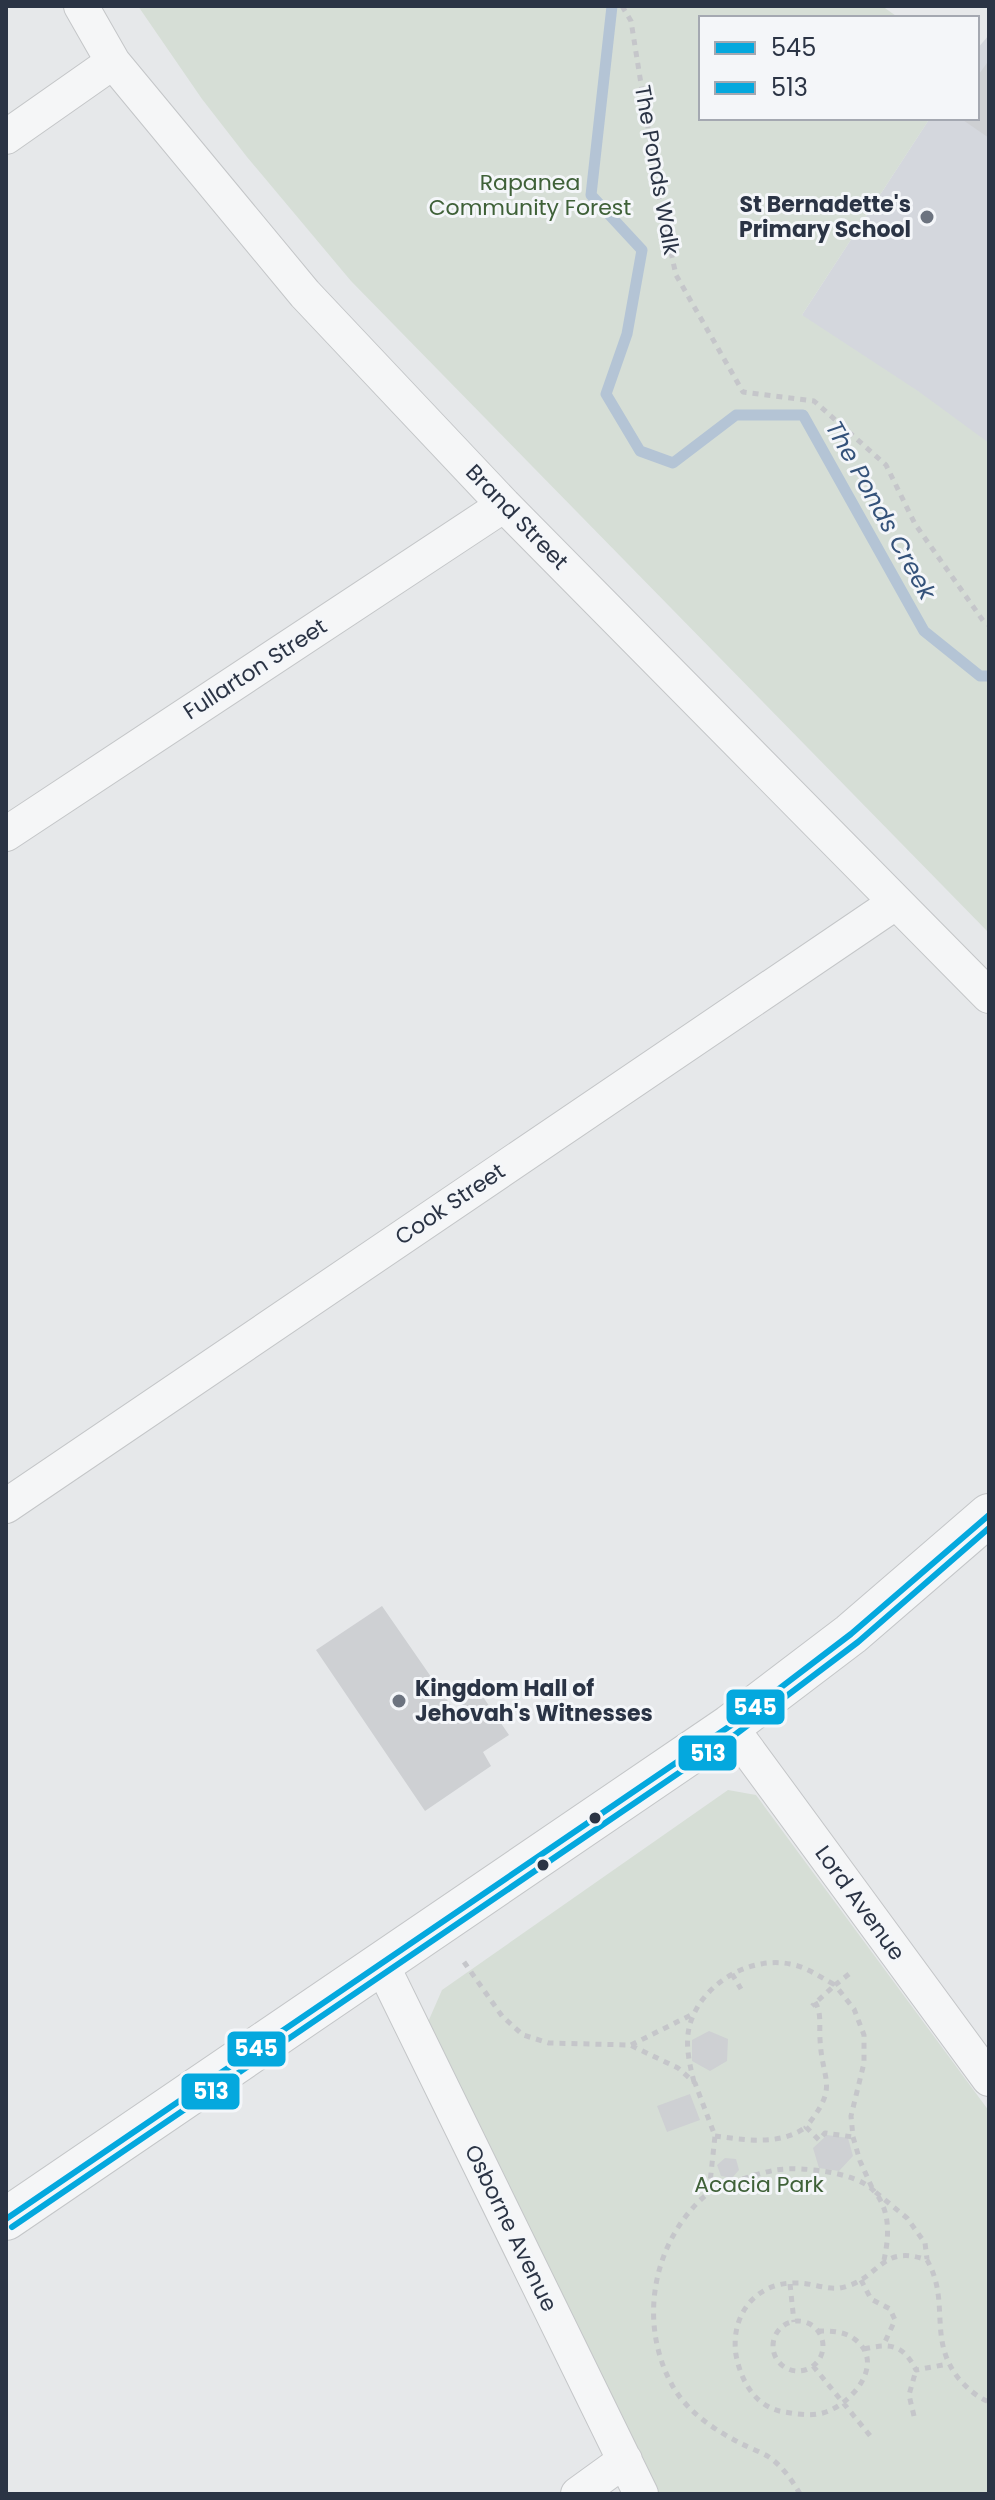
<svg xmlns="http://www.w3.org/2000/svg" width="995" height="2500" viewBox="0 0 995 2500" font-family="Poppins,sans-serif">
<rect width="100%" height="100%" fill="#e6e8ea"/>
<!-- built -->
<path fill="#d4d7dd" d="M989 35V557L802 315 930 118H977V49Z"/>
<!-- green -->
<path fill="#d6ded6" d="M138 6H882L899 18H701V118H930L802 315 918 391 989 443V933L351 281 247 157 202 99Z
M728 1790 756 1795 989 2111V2494H654L428 2022 442 1990Z"/>
<g fill="none" stroke-linecap="round" stroke-linejoin="round">
<!-- stream -->
<path stroke="#b4c4d5" stroke-width="11" d="M612 6 591 195 642 250 627 334 606 394 640 451 673 463 736 415H803L924 631 980 676H989"/>
</g>
<!-- building -->
<path fill="#ced0d3" d="M989 60V138L960 118H977V77Z
M382 1606 454 1710 479 1691 509 1735 483 1752 491 1766 425 1811 316 1650Z
M709 2031 728 2039 727 2061 710 2071 692 2061V2040Z
M690 2094 700 2120 667 2132 657 2106Z
M827 2135 848 2138 853 2156 839 2171 819 2168 813 2148Z
M725 2158 736 2159 739 2170 732 2178 721 2176 717 2165Z"/>
<g fill="none" stroke-linecap="round" stroke-linejoin="round">
<!-- minor casing -->
<g stroke="#c4c6c8" stroke-width="36">
<path id="minor" d="M81 6 113 62 305 294 504 505 989 996
M6 137 113 62
M6 834 504 505
M6 1506 895 903
M730 1726 989 2079
M381 1963 641 2494
M578 2494 625 2460"/>
</g>
<!-- tertiary casing -->
<g stroke="#c4c6c8" stroke-width="44">
<path id="tertiary" d="M6 2219 730 1726 851 1634 989 1515"/>
</g>
<!-- path -->
<path stroke="#c5c6ca" stroke-width="5" stroke-dasharray="6 6" stroke-linecap="butt" d="M622 6 631 21 660 203 676 275 743 392 814 401 886 465 915 524 984 622 989 625
M464 1962 502 2016 523 2035 549 2043 630 2045 678 2068 695 2083 715 2136 709 2192
M732 1974 741 1989
M849 1974 835 1985 854 2009 864 2035V2063L851 2116 853 2137 860 2161 873 2190 907 2218 925 2243 927 2259
M815 2002C822 2013 819 2026 820 2039 822 2083 840 2085 806 2127L819 2140 825 2133 853 2137
M631 2045 693 2014
M694 2082C689 2062 684 2041 691 2021 704 1983 750 1956 790 1964 807 1967 820 1977 835 1985L812 2006
M715 2136C745 2140 780 2146 806 2127
M861 2280 871 2299 890 2309 895 2320 884 2344
M790 2284 794 2322
M773 2346a25 25 0 1 1 50 0a25 25 0 1 1-50 0Z
M818 2331C830 2331 843 2331 853 2338 887 2361 854 2402 826 2412 812 2417 797 2414 784 2412 755 2407 741 2381 736 2355 730 2315 756 2281 798 2283 812 2283 827 2290 840 2288 881 2280 879 2243 927 2260 951 2302 927 2339 959 2379 968 2389 977 2397 989 2402
M864 2349C890 2343 903 2344 916 2370L948 2364
M813 2366 872 2438
M914 2416 909 2395 916 2370
M800 2494C792 2480 782 2466 769 2457 761 2452 750 2448 742 2444 714 2430 684 2410 670 2381 638 2319 654 2239 707 2194 713 2189 722 2187 729 2184 744 2178 760 2173 776 2170 800 2166 857 2172 874 2191 891 2211 889 2237 884 2260"/>
<!-- minor -->
<use href="#minor" stroke="#f5f6f7" stroke-width="34"/>
<!-- tertiary -->
<use href="#tertiary" stroke="#f5f6f7" stroke-width="42"/>
<!-- bus-1 casing -->
<g stroke="#f4f6f9" stroke-width="12">
<path id="bus-1" d="M6 2219 730 1726 851 1634 989 1515"/>
</g>
<!-- bus-2 casing -->
<g stroke="#f4f6f9" stroke-width="12">
<path id="bus-2" d="M12 2227 736 1734 858 1642 989 1528"/>
</g>
<!-- bus-1 -->
<use href="#bus-1" stroke="#04a8de" stroke-width="6"/>
<!-- bus-2 -->
<use href="#bus-2" stroke="#04a8de" stroke-width="6"/>
</g>
<!-- markers -->
<g fill="#6c737f" stroke="#f4f6f9" stroke-width="3">
<circle cx="927" cy="217" r="8"/>
<circle cx="399" cy="1701" r="8"/>
</g>
<g fill="#2b3445" stroke="#f4f6f9" stroke-width="3">
<circle cx="595" cy="1818" r="7"/>
<circle cx="543" cy="1865" r="7"/>
</g>
<g text-anchor="middle" dominant-baseline="central" stroke-width="6" stroke-linejoin="round" paint-order="stroke">
<!-- street labels -->
<g font-size="22" fill="#2b3445" stroke="#f4f6f9">
<text transform="translate(657 170) rotate(80)">The Ponds Walk</text>
<text transform="translate(517 517) rotate(46)">Brand Street</text>
<text transform="translate(255 669) rotate(-33)">Fullarton Street</text>
<text transform="translate(450 1204) rotate(-34)">Cook Street</text>
<text transform="translate(860 1903) rotate(54)">Lord Avenue</text>
<text transform="translate(511 2228) rotate(64)">Osborne Avenue</text>
</g>
<!-- park labels -->
<g font-size="22" fill="#3f6138" stroke="#f4f6f9">
<text x="530" y="182">Rapanea<tspan x="530" dy="25">Community Forest</tspan></text>
<text x="759" y="2184">Acacia Park</text>
</g>
<!-- poi labels -->
<g font-size="22" font-weight="bold" fill="#2b3445" stroke="#f4f6f9" text-anchor="end">
<text x="911" y="204">St Bernadette's<tspan x="911" dy="25">Primary School</tspan></text>
<text x="415" y="1688" text-anchor="start">Kingdom Hall of<tspan x="415" dy="25">Jehovah's Witnesses</tspan></text>
</g>
<!-- water labels -->
<g font-size="24" font-style="italic" fill="#34527a" stroke="#f4f6f9">
<text transform="translate(881 510) rotate(61)">The Ponds Creek</text>
</g>
</g>
<g stroke="#f4f6f9" stroke-width="3">
<rect x="725" y="1688" width="61" height="38" rx="8" fill="#04a8de"/>
<rect x="677" y="1734" width="61" height="38" rx="8" fill="#04a8de"/>
<rect x="226" y="2030" width="61" height="38" rx="8" fill="#04a8de"/>
<rect x="180" y="2072" width="61" height="39" rx="8" fill="#04a8de"/>
</g>
<g font-size="22" text-anchor="middle" font-weight="bold" fill="#fff">
<text x="755" y="1715">545</text>
<text x="708" y="1761">513</text>
<text x="256" y="2056">545</text>
<text x="211" y="2099">513</text>
</g>
<!-- border -->
<rect width="995" height="2500" fill="none" stroke="#2b3445" stroke-width="16"/>
<!-- legend -->
<rect x="699" y="16" width="280" height="104" fill="#f4f6f9" stroke="#a4a8b1" stroke-width="2"/>
<rect x="715" y="42" width="40" height="12" fill="#04a8de" stroke="#a4a8b1" stroke-width="2"/>
<text x="771" y="56" font-size="24" fill="#2b3445">545</text>
<rect x="715" y="82" width="40" height="12" fill="#04a8de" stroke="#a4a8b1" stroke-width="2"/>
<text x="771" y="96" font-size="24" fill="#2b3445">513</text>
</svg>
